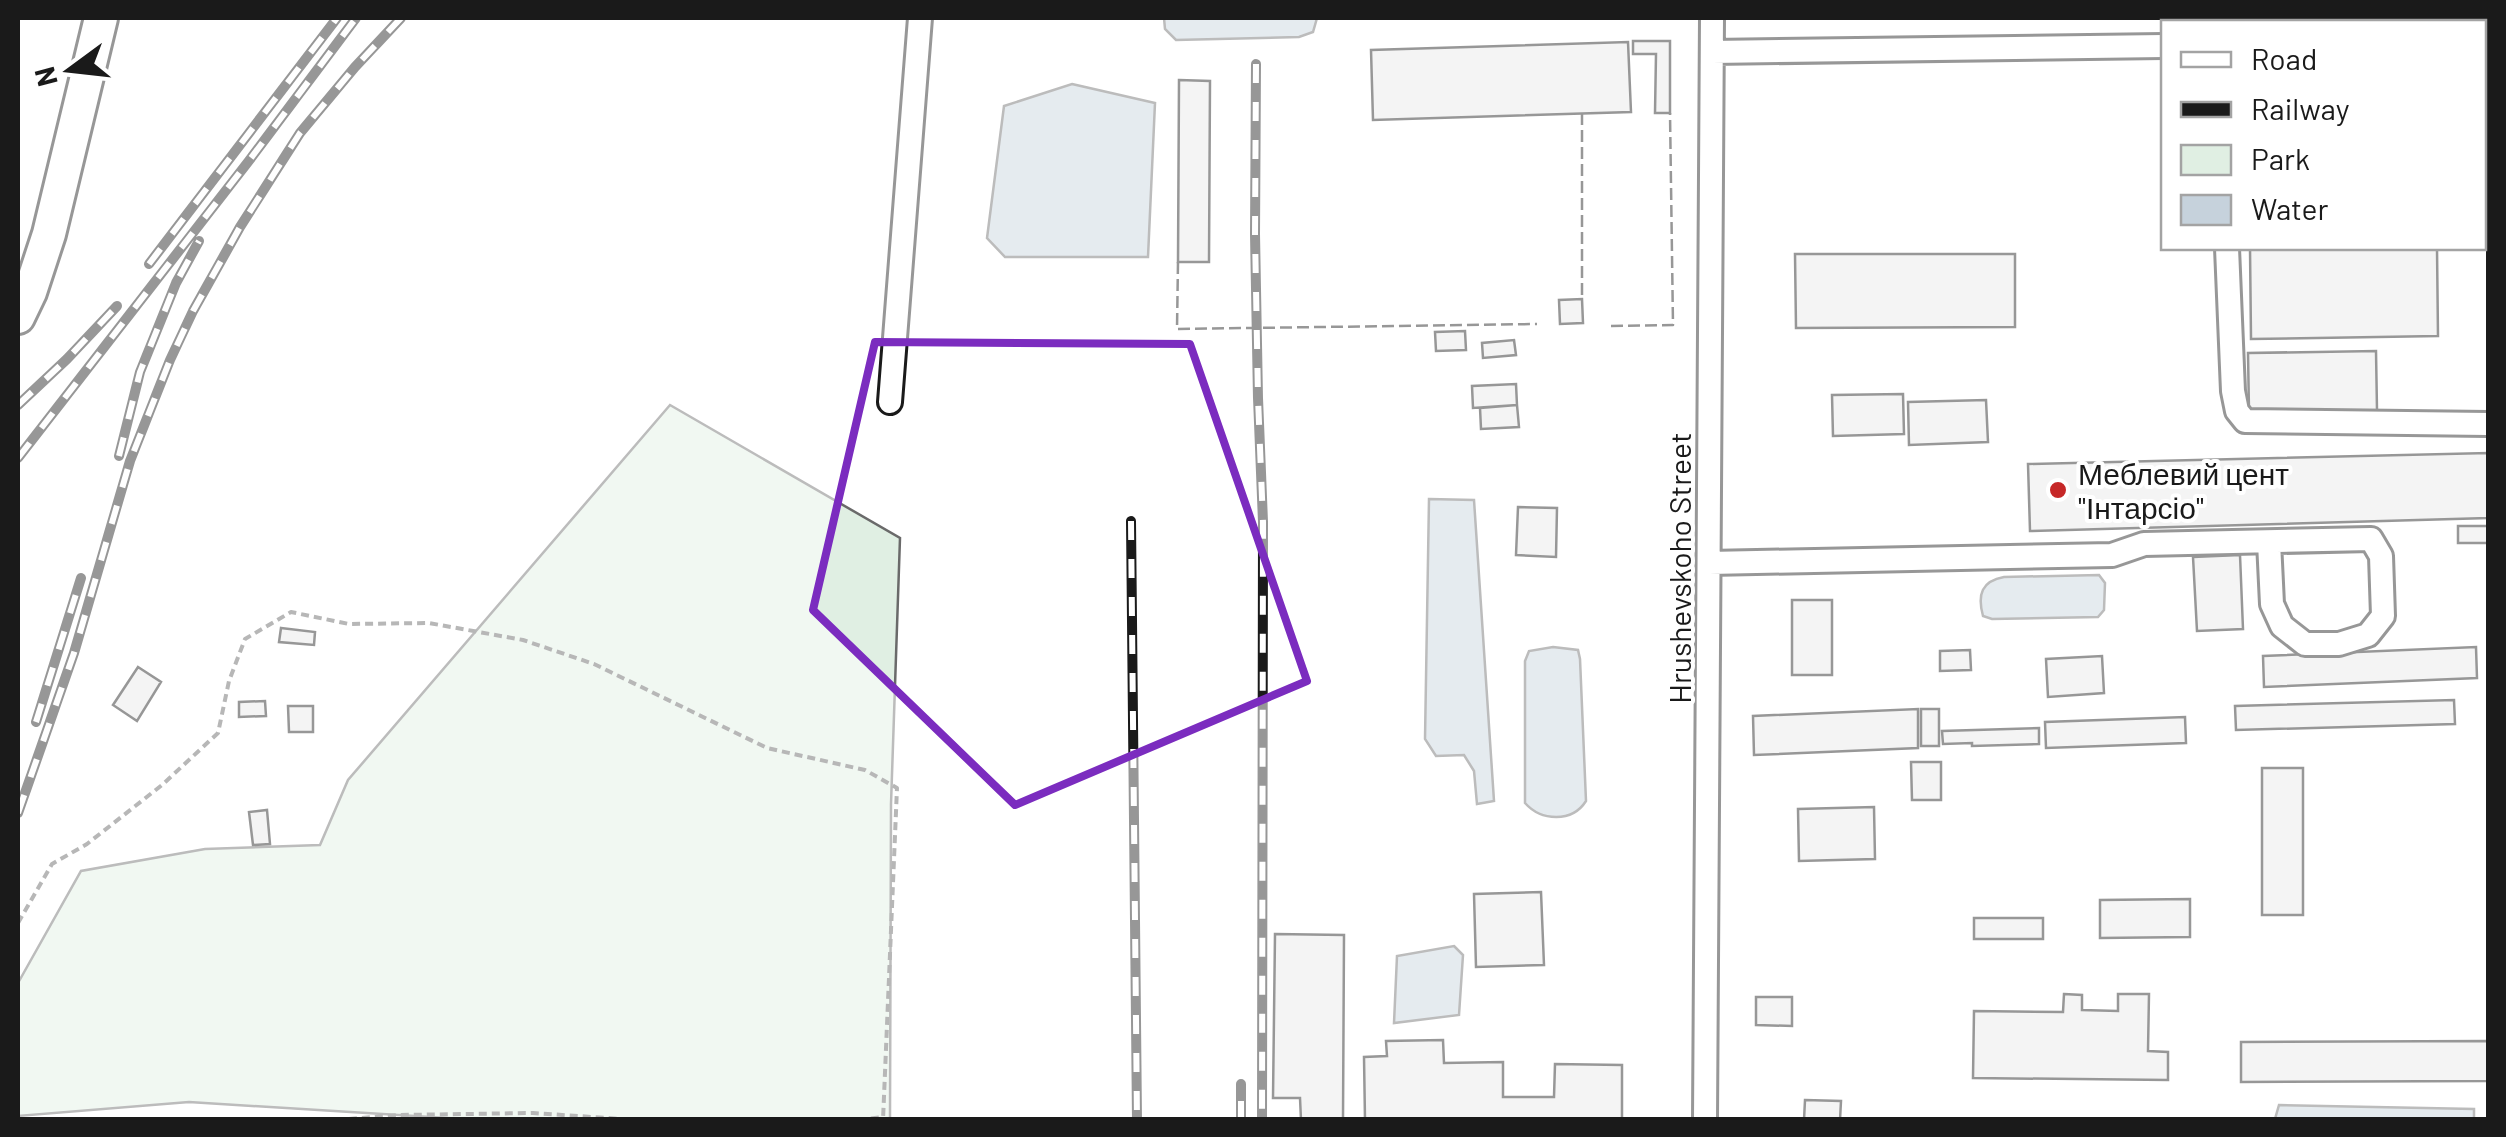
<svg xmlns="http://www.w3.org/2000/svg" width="2506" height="1137" viewBox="0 0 2506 1137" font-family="Barlow,sans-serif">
<rect width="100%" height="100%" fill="#fff"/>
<!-- green -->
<path fill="#e0efe3" stroke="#6a6a6a" stroke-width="2.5" d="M670 405 900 538 891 804 890 1119 479 1120 189 1102 18 1116V983L81 871 205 849 320 845 348 780Z"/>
<!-- water -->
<path fill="#c6d2dc" stroke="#6a6a6a" stroke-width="2.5" d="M1164 18H1317L1313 32 1299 37 1176 40 1165 29Z
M1072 84 1155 103 1148 257H1005L987 238 1004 106Z
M1429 499 1474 500 1494 801 1477 804 1474 771 1464 755 1436 756 1425 739Z
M2099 575 2105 583 2104 610 2098 617 1992 619 1983 616C1977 594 1982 581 2004 577Z
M1553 647 1578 650 1580 659 1586 801C1572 823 1541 821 1525 803V661L1529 651Z
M1454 946 1463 955 1459 1015 1394 1023 1397 956Z
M2279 1105 2474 1109V1119H2275Z"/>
<!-- building -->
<path fill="#e6e6e6" stroke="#1a1a1a" stroke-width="2.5" d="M1633 41H1670V113H1655L1656 54H1633Z
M1628 42 1631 112 1373 120 1371 50Z
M1179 80 1210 81 1209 262H1178Z
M2250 248H2437L2438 336 2251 339Z
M1795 254H2015V327L1796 328Z
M1582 299 1583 323 1560 324 1559 300Z
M1465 331 1466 350 1436 351 1435 332Z
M1514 340 1516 355 1483 358 1482 343Z
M2376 351 2377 410 2249 412 2248 353Z
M1516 384 1517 405 1473 408 1472 386Z
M1903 394 1904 434 1833 436 1832 395Z
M1986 400 1988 442 1909 445 1908 402Z
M1517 405 1519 427 1481 429 1480 408Z
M2488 453V518L2030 531 2028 464Z
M1518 507 1557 508 1556 557 1516 555Z
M2458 526H2488V543H2458Z
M2240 555 2243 629 2197 631 2193 557Z
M1792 600H1832V675H1792Z
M281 628 315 632 314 645 279 642Z
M2476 647 2477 678 2264 687 2263 656Z
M1970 650 1971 670 1940 671V651Z
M2102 656 2104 693 2048 697 2046 659Z
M138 667 161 682 137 721 113 705Z
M2454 700 2455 724 2236 730 2235 706Z
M265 701 266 716 239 717V702Z
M288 706H313V732H289Z
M1918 709V748L1754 755 1753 716Z
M1921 709H1939V746H1921Z
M2185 717 2186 743 2046 748 2045 722Z
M2039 728V744L1972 746V743L1943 744 1942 731Z
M1911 762H1941V800H1912Z
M2262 768H2303V915H2262Z
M1874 807 1875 859 1799 861 1798 809Z
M267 810 270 844 253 845 249 812Z
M1541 892 1544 965 1476 967 1474 894Z
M2190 899V937L2100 938V900Z
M1974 918H2043V939H1974Z
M1275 934 1344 935 1343 1120H1301L1300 1098H1273Z
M2064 994 2082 995V1010L2118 1011V994H2149L2148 1051 2168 1052V1080L1973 1078 1974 1011 2063 1012Z
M1756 997H1792V1026L1756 1025Z
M1443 1040 1444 1063 1503 1062V1097H1554L1555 1064 1622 1065V1120H1365L1364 1057 1387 1056 1386 1041Z
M2488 1041V1081L2241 1082V1042Z
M1805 1100 1841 1101 1840 1120H1804Z"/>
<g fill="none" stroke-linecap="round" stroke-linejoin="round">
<!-- minor casing -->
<g stroke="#1a1a1a" stroke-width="28">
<path id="minor" d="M1712 52 2164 46
M2484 54 2488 58
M2227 248 2233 391 2237 411 2245 421 2488 424
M890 402 920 18
M1709 563 2112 555 2144 544 2371 539 2381 556 2383 616 2368 635 2339 644H2305L2282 626 2272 604 2269 542
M1705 1120 1712 18"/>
</g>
<!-- highway casing -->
<g stroke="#1a1a1a" stroke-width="38">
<path id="highway" d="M18 317 30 292 49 234 101 18"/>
</g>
<!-- path -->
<path stroke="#5f5f5f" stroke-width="4" stroke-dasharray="8 5" stroke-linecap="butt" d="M18 923 52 864 87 844 162 785 218 733 229 681 245 639 291 612 349 624 429 623 523 640 594 664 767 748 865 770 897 788 883 1120
M336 1120 399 1115 533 1113 637 1120
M858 1120 883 1117"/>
<!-- minor -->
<use href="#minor" stroke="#fff" stroke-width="22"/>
<!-- highway -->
<use href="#highway" stroke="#fff" stroke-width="32"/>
<!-- rail casing -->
<g stroke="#1a1a1a" stroke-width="10">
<path id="rail" d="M1256 64 1255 234 1258 398 1263 522 1262 1120
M149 264 337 18
M18 405 67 359 117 306
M119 456 140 372 176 283 199 241
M18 458 248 162 356 18
M1131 521 1137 1120
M36 722 81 578
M18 813 74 653 130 461 170 360 193 311 240 227 300 133 355 67 401 18
M1241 1120V1084"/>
</g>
<!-- rail -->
<use href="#rail" stroke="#fff" stroke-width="6" stroke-dasharray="19" stroke-linecap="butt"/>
<!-- fence -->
<path stroke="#1a1a1a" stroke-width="2.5" stroke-dasharray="12 5" stroke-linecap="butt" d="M1582 113V299
M1178 262 1177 329 1537 324
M1611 326 1673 325 1670 113"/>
</g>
<!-- marked area -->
<path d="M0 0H2506V1137H0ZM875 342 1190 344 1307 681 1015 805 813 610Z" fill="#fff" fill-opacity=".55" fill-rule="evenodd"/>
<path fill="none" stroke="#7b2cbf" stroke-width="8" stroke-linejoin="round" d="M875 342 1190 344 1307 681 1015 805 813 610Z"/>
<!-- markers -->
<circle fill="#c62828" stroke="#fff" stroke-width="4" cx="2058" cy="490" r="10"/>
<g text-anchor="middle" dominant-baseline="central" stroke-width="8" stroke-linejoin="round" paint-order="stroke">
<!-- poi labels -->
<g font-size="30" fill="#1a1a1a" stroke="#fff" text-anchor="start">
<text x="2078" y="473">Меблевий цент<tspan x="2078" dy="34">"Інтарсіо"</tspan></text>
</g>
<!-- street labels -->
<g font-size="30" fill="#1a1a1a" stroke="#fff">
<text transform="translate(1679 568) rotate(-90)">Hrushevskoho Street</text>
</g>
</g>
<!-- border -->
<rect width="2506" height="1137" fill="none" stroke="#1a1a1a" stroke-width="40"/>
<!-- legend -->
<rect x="2161" y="20" width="325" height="230" fill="#ffffff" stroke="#a3a3a3" stroke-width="2.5"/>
<rect x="2181" y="52" width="50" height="15" fill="#ffffff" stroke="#a3a3a3" stroke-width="2.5"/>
<text x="2251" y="70" font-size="30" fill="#1a1a1a">Road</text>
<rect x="2181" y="102" width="50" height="15" fill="#1a1a1a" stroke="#a3a3a3" stroke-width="2.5"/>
<text x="2251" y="120" font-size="30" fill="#1a1a1a">Railway</text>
<rect x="2181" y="145" width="50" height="30" fill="#e0efe3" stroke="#a3a3a3" stroke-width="2.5"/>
<text x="2251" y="170" font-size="30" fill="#1a1a1a">Park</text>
<rect x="2181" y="195" width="50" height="30" fill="#c6d2dc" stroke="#a3a3a3" stroke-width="2.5"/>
<text x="2251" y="220" font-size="30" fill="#1a1a1a">Water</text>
<!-- north arrow -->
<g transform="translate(70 70) rotate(255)" stroke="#ffffff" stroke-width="8" paint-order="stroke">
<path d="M0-8L18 38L0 25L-18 38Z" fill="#1a1a1a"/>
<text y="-15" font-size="28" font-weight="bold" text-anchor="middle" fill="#1a1a1a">N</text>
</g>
</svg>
